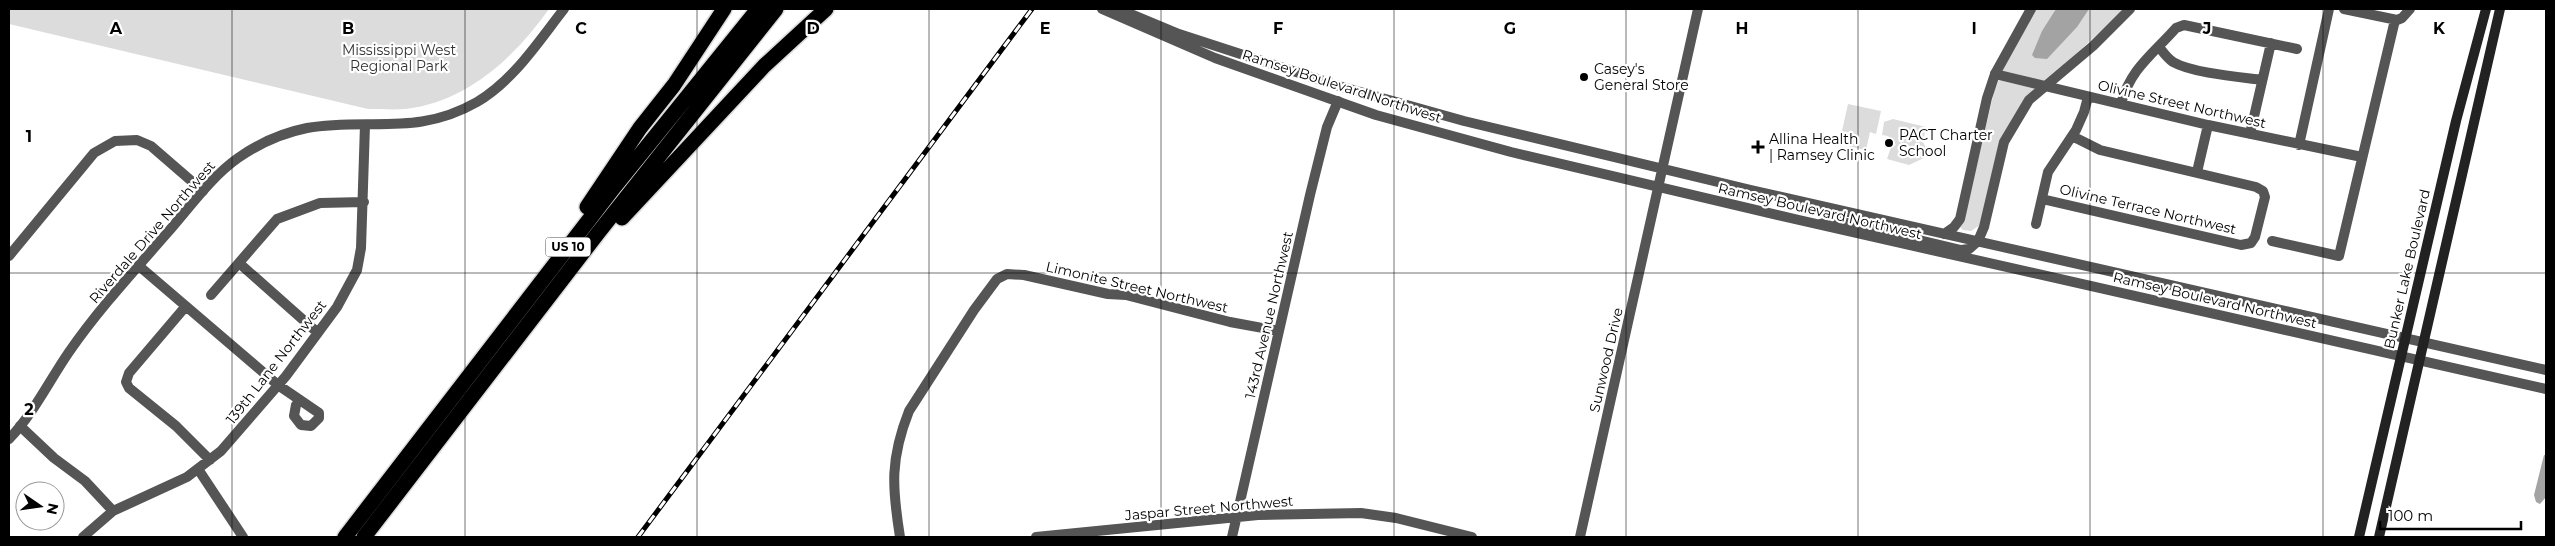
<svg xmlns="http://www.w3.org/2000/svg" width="2555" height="546" viewBox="0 0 2555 546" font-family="Montserrat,sans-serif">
  <rect width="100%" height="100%" fill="#fff"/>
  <path fill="#dcdcdc" d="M9,9H549C515,57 467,102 406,109C394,110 380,109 368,109L9,24Z
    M2036,9H2124L2022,105L2013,117L2006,131L1980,225L1971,231L1963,230L1960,227L1964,220L1994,92L2008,57Z
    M1848,104L1881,111L1876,134L1870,132L1866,150L1839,144Z
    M1893,119L1926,127L1923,142L1926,148L1924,158L1909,165L1887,159L1891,147L1896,145L1888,136L1882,135L1884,122Z"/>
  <path fill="#a3a3a3" d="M2056,9H2089L2077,27L2047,59L2035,58L2032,55L2042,31Z
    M2544,455H2546V497L2540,504L2536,502L2534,495Z"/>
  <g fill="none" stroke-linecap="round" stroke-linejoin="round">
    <g stroke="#dbdbdb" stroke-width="18">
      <path id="motorway" d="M587,207L640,128L674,85L724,9
        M622,218L764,66L826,9
        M345,537L615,186L758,9
        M364,537L598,233L776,9"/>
    </g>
    <path stroke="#555" stroke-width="10" d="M2344,9L2397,20L2402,18L2410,9
      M2159,47C2163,52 2167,58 2173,62C2192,73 2239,77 2262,80
      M1995,74L2208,125L2362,157
      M2121,104C2130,69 2153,54 2176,28L2184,25L2297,49
      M2250,134L2271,43
      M2299,145L2329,9
      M2197,172L2208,125
      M2042,199L2241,245L2251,243L2255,237L2265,197L2263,191L2256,187L2100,150L2072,136
      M2036,224L2048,172L2076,130L2084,112L2088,97
      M2272,241L2339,256L2395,20
      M9,256L94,153L115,141L137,140L151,146L203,191
      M239,263L318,333
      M139,266L278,385L319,413V418L311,426L301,425L294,416L296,405L300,400
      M211,295L277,219L320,203L364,202
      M186,306L129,373L126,382L129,388L176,426L210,460
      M20,426L54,458L85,481L113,511
      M198,469L243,537
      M83,537L113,511L187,477L221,451L286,376L337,307L357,270L361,248L365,125
      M900,537C892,487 890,459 909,411L974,310L997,279L1007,274L1024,275L1108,294L1126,295L1230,322L1279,331
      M1036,537L1258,515L1361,513L1396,518L1472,537
      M1232,537L1310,195L1327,127L1338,101"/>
    <path stroke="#555" stroke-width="10" d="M1102,9L1215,58L1376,115L1511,152L1799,220L2546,389
      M1119,9L1179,34L1339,86L1464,121L1751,190L2546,370
      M1820,224L1835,220L1961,250L1969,249L1978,241L1984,227L2004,142L2029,100L2093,46L2130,9
      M1944,234L1954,227L1960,219L1987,98L1995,74L2031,9
      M9,439C34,413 49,381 69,352C98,310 134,271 168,232C190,207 211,177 238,158C258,144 282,133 307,128C369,117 416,137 477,102C514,80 538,42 564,9
      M1580,537L1698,9"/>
    <path stroke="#222" stroke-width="10" d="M2359,537L2456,121L2486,9
      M2379,537L2500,9"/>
    <use href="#motorway" stroke="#000" stroke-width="15"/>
    <g stroke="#000" stroke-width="5">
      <path id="rail" d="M638,537L1032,9"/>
    </g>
    <use href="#rail" stroke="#fff" stroke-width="3" stroke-dasharray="9" stroke-linecap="butt"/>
  </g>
  <path fill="none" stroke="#000" stroke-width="1" stroke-opacity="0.55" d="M232,9V537M465,9V537M697,9V537M929,9V537M1161,9V537M1394,9V537M1626,9V537M1858,9V537M2090,9V537M2323,9V537M9,273H2546"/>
  <g fill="#000" stroke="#fff" stroke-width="2">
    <circle cx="1584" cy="77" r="5"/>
    <circle cx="1889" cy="143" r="5"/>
    <path d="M1755.5 139.5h5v5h5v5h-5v5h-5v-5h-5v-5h5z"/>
  </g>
  <g text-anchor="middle" stroke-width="4.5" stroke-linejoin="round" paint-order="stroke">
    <rect fill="#fff" stroke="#4c4c4c" stroke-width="1" x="545.5" y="237.5" width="45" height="19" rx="4"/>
    <g font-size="12" font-weight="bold" fill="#000">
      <text x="568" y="251">US 10</text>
    </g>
    <g font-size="14" fill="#333" stroke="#fff">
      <text x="399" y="55">Mississippi West<tspan x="399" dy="16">Regional Park</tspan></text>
    </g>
    <g font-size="14" fill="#000" stroke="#fff" text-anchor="start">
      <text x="1594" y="74">Casey's<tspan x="1594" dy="16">General Store</tspan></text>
      <text x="1899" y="140">PACT Charter<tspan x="1899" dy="16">School</tspan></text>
      <text x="1769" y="144">Allina Health<tspan x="1769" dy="16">| Ramsey Clinic</tspan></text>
    </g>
    <g font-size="14" fill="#000" stroke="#fff">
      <text transform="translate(1342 86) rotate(18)" y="5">Ramsey Boulevard Northwest</text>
      <text transform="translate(2182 104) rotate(13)" y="5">Olivine Street Northwest</text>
      <text transform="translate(2148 209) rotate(13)" y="5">Olivine Terrace Northwest</text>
      <text transform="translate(1820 211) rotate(13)" y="5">Ramsey Boulevard Northwest</text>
      <text transform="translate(152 232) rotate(-49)" y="5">Riverdale Drive Northwest</text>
      <text transform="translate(2407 269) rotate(-77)" y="5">Bunker Lake Boulevard</text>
      <text transform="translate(1137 287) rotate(13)" y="5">Limonite Street Northwest</text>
      <text transform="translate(2215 300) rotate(13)" y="5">Ramsey Boulevard Northwest</text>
      <text transform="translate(1269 315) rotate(-77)" y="5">143rd Avenue Northwest</text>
      <text transform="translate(1606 360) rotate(-77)" y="5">Sunwood Drive</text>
      <text transform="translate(276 362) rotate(-52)" y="5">139th Lane Northwest</text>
      <text transform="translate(1209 508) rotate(-5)" y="5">Jaspar Street Northwest</text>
    </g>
  </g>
  <g font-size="16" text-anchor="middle" font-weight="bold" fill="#000" stroke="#fff" stroke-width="4.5" stroke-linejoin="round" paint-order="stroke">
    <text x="116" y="34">A</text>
    <text x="348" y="34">B</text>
    <text x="581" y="34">C</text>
    <text x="813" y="34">D</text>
    <text x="1045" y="34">E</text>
    <text x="1278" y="34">F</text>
    <text x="1510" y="34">G</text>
    <text x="1742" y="34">H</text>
    <text x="1974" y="34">I</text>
    <text x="2207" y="34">J</text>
    <text x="2439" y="34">K</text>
    <text x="29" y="142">1</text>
    <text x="29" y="415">2</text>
  </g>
  <rect width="2555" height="546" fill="none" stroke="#000000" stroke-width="20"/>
  <g transform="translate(40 506) rotate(103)"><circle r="24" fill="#ffffff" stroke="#999999"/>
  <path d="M0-4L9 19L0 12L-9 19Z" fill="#000000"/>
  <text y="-8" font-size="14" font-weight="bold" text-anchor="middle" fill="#000000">N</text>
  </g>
  <path d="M2380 521v8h141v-8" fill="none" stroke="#000000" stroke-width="2.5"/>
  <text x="2388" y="521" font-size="15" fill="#000000" stroke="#ffffff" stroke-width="4" paint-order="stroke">100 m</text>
</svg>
